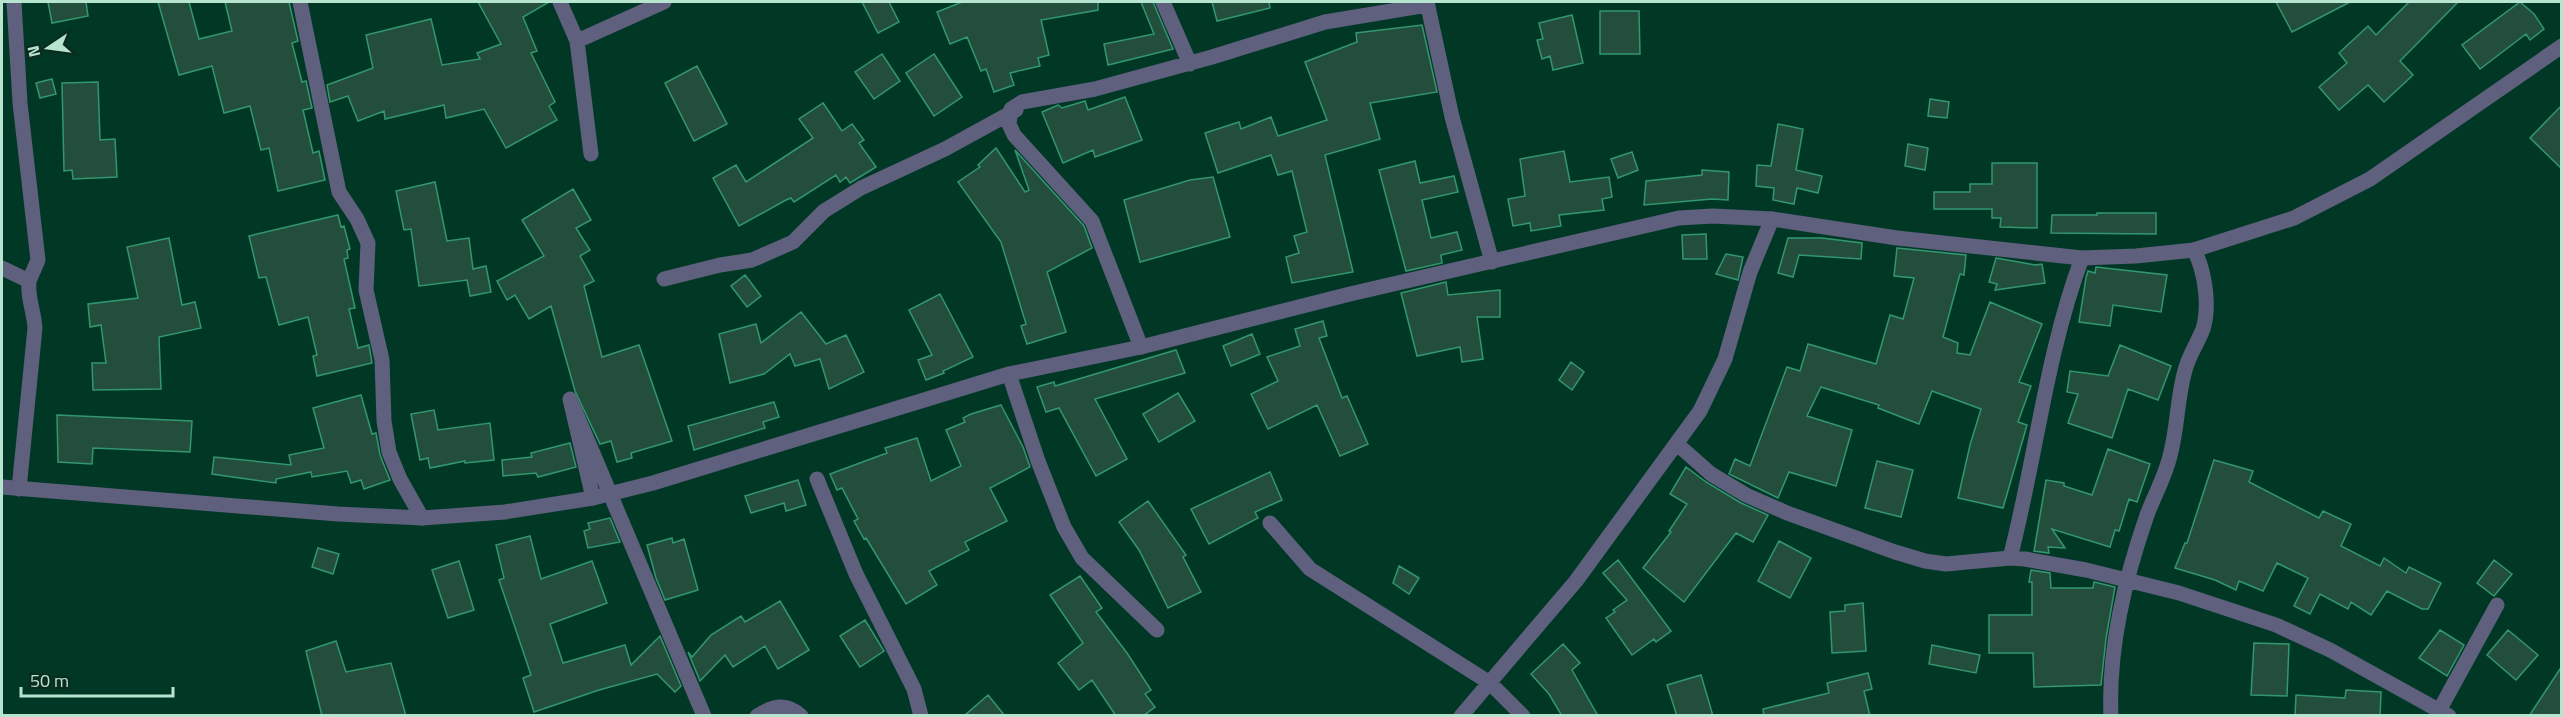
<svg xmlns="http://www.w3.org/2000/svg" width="2563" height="717" viewBox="0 0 2563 717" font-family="'Titillium Web',sans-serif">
  <rect width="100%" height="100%" fill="#003825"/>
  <path fill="#234e3c" stroke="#329771" stroke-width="1.5" d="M48,2H86L88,16L52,23Z
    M158,2H189L199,39L232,31L225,2H289L298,41L292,43L302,82L306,81L312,108L303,110L313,153L319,151L325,180L278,191L269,148L261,150L250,106L224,113L212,66L179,75Z
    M478,2H549L523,17L537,51L531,53L555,102L549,106L557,120L506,148L484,109L446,118L444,105L385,119L384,111L358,121L348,96L330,102L327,85L373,68L366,35L431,19L442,65L480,59L477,53L501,44Z
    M862,2H889L899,22L878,33Z
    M962,2H1098V10L1041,20L1049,55L1038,58L1040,66L1010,73L1014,85L994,92L986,69L981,71L967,37L950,44L937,12Z
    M1141,2H1153L1173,49L1108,65L1104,44L1154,34Z
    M1212,2H1269L1270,8L1217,21Z
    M2276,2H2350L2292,32Z
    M2409,2H2458L2400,61L2413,75L2384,102L2368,85L2339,110L2319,87L2347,63L2339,53L2368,26L2376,35Z
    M2520,2L2534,14L2544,29L2530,40L2526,34L2480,69L2462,45Z
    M1600,11H1639L1640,54H1600Z
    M1572,15L1583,63L1553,70L1550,56L1542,59L1537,40L1543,39L1539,23Z
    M1422,25L1437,92L1370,103L1380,139L1325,155L1353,272L1292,283L1286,257L1299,253L1294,236L1307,232L1292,171L1278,175L1271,155L1218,173L1205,133L1239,122L1241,129L1271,117L1278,136L1327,120L1305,62L1357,42L1356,33Z
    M882,54L900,81L874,99L855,72Z
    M934,54L962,97L934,116L906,73Z
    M697,66L727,124L694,141L665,83Z
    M52,79L56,94L40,98L36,83Z
    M98,82L100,140L115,139L117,177L73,179L72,170L64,171L62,83Z
    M1125,97L1142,140L1095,157L1093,150L1063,163L1042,112L1058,105L1062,108L1085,101L1088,110Z
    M1930,99L1949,102L1947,118L1928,116Z
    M823,103L842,131L852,124L864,140L859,143L876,167L850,183L846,177L840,182L836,175L794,202L791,198L786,200L739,226L713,178L736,165L746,182L813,138L799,119Z
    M2562,105V169L2530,138Z
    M1778,124L1803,129L1796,170L1822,176L1818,193L1797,188L1794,204L1773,200L1774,188L1756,186L1757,165L1771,166Z
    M1908,144L1928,148L1925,170L1905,166Z
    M996,148L1025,192L1029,190L1015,150L1084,226L1092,248L1047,272L1066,332L1027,344L1021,326L1026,324L1001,242L958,182L980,167L978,165Z
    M1564,151L1570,182L1609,177L1612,197L1602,199L1604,210L1559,215L1561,226L1531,231L1530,223L1513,226L1508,199L1525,196L1520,159Z
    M1632,152L1638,170L1618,178L1611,159Z
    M1415,161L1420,183L1454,176L1458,192L1422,200L1431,238L1457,232L1462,250L1441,255L1442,263L1406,271L1379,170Z
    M1992,163H2037V228L2000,227L2001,218H1992V209H1934V192H1970V184H1992Z
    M1702,170L1729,172L1728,200L1712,199L1644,205L1646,181L1702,175Z
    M1213,177L1230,237L1140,262L1124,200L1190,180Z
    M435,182L447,241L469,238L473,269L486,266L491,292L470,296L467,280L419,286L411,229L404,230L396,191Z
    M573,189L591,220L576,228L590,250L580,256L594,281L584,286L602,357L639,345L672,441L631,453L632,458L617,462L611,441L600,444L575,391L551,306L529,319L515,295L507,300L497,281L544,256L522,220Z
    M2097,213H2156V234L2051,233L2052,215H2097Z
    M338,215L341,227L344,226L350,249L347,250L348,258L344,259L355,308L349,309L358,348L369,345L372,363L317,376L313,356L317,355L308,317L279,325L266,277L259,278L249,236Z
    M1706,234L1707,259H1683L1682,235Z
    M169,238L182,305L195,302L201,328L159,337L161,389L93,390L92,363H106L101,325L90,327L88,304L138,298L127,247Z
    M1788,238H1822L1862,243L1861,259L1799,255L1793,277L1778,273Z
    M1897,248L1966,255L1964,275L1960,274L1943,337L1958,343L1957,353L1970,355L1990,302L2042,324L2019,382L2031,386L2018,422L2027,425L2003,508L1958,498L1970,445L1981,409L1932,391L1919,424L1878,408L1879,405L1821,387L1807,416L1852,430L1836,486L1789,472L1778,498L1729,474L1735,459L1750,466L1787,367L1800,371L1808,344L1876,364L1890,315L1903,319L1914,278L1894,276Z
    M1726,254L1743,257L1738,280L1716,274Z
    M1996,258L2035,265L2042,264L2045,283L1995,290L1997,284L1989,282Z
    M2096,267L2167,275L2161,312L2113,305L2110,326L2079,322L2086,278L2088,271L2095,273Z
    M745,275L761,296L747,307L731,286Z
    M1446,282L1448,295L1500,290V317H1477L1483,359L1462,362L1460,347L1417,356L1401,293Z
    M940,294L973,357L943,371L944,373L926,380L918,360L932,355L909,310Z
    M801,312L826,344L846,335L864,372L829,389L820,359L795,366L790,354L764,374L730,383L719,334L756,324L761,343Z
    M1323,321L1327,336L1319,338L1342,398L1347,396L1368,444L1340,456L1317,405L1268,429L1251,394L1278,381L1267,357L1300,346L1295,329Z
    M1252,334L1260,354L1231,366L1223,346Z
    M2120,345L2171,366L2158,400L2128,389L2112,438L2068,423L2078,394L2067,392L2070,371L2108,376Z
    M1176,350L1185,373L1095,399L1127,459L1096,476L1059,408L1046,412L1037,387L1054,382L1055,386Z
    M1571,362L1584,372L1572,390L1559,380Z
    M1178,393L1195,421L1159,442L1143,414Z
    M361,395L372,434L376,433L380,455L390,480L364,489L361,480L351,483L347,471L312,477L311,472L276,479V483L212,474L214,457L291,465L289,455L324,448L313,408Z
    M774,402L779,417L763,422L765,428L694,450L688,426Z
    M1001,405L1023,447L1030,467L990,488L1007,521L965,542L969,550L929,571L937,585L906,604L866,538L864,539L854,521L858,519L842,488L837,490L830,474L887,453L885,448L917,438L931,481L961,466L946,430L965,422L963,418L971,414Z
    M434,410L438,430L490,423L494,460L465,463V461L430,468L428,458L420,460L411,414Z
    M57,415L192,421L190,452L93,448L92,464L58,462Z
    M570,443L576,467L538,477L536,473L503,476L502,460L532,457L531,453Z
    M2108,449L2150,464L2137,502L2129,499L2119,531L2115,530L2110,547L2052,529L2065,548L2048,547L2049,553L2034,551L2046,480L2064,483V486L2092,495Z
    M2214,460L2253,471L2249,482L2319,518L2323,511L2351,524L2341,546L2380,566L2384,558L2406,573L2409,567L2441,583L2428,609H2422L2387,591L2371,615L2351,602L2348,609L2320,594L2310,614L2294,606L2308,578L2277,563L2263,591L2239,581L2236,590L2215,580L2175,568L2185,543H2187Z
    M1877,461L1913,470L1901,517L1865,508Z
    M1686,467L1706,482L1741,503L1768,515L1753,542L1736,533L1684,602L1643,568L1671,532L1669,531L1687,504L1670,494Z
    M1270,472L1282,500L1255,512L1258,518L1209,544L1191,509Z
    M798,480L806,505L786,511L784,503L751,513L745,496Z
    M1148,501L1186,555L1183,557L1201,592L1168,608L1139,550L1119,522Z
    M610,518L620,542L588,548L584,531L590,529L588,523Z
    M530,536L541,579L592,561L607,603L550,624L563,663L625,645L631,665L660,636L681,686L675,692L657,674L599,690L534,712L523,678L531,675L499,580L504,578L496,545Z
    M672,538L673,543L684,539L698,590L665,600L656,578L647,545Z
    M1779,541L1811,558L1790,598L1758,581Z
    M318,548L339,554L333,574L312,567Z
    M1618,560L1671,631L1656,642L1654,639L1632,655L1606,618L1615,612L1613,610L1627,600L1603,573Z
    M2494,560L2512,574L2494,596L2477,583Z
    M459,561L474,610L448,618L432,570Z
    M1399,566L1419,578L1409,594L1393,583Z
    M2031,570L2050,573L2051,588H2093L2094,582L2115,587L2106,638L2101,685L2034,687L2033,653H1989V615H2032V582H2029Z
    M1080,576L1102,608L1096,612L1127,653L1151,690L1145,694L1155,707L1143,716H1116L1092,680L1079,690L1058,663L1083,643L1050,595Z
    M780,601L809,650L778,669L765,646L733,667L725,655L700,681L688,652L692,657L711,635L741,616L745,622Z
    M1863,603L1866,651L1832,653L1830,612L1845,611V605Z
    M865,620L884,651L860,667L840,636Z
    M2440,630L2464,645L2447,676L2419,658Z
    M2508,630L2538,655L2516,680L2487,655Z
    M336,641L346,672L391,663L406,716H322L306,651Z
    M2254,643L2289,644L2287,696L2251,695Z
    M1563,644L1580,663L1572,670L1598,716H1562L1549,694L1531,674Z
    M1932,645L1980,655L1976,673L1929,664Z
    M2562,666V716H2529Z
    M1868,673L1872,689L1864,691L1870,716H1764L1763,709L1829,693L1827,683Z
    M1701,675L1713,716H1677L1667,685Z
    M2346,690L2381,692L2380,716H2295L2296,695L2345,698Z
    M988,695L1005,716H964Z"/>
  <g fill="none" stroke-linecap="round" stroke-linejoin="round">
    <path stroke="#5f5f7e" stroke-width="15" d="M14,2L20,103L38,260L29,281
      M300,2L339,192L357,219L368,243L366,290L382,360L384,421L389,452L400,479L422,518
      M560,2L577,41L591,154
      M1163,2L1190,64
      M1427,2L1452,117L1492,262
      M577,41L664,2
      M2,268L29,281C27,297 34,311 35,328L19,489
      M664,279L720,265L752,260L793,242L824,211L861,188L945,149L1016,110
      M1141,347L1092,221L1014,135L1009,124L1011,109L1022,102L1095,89L1212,57L1325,22L1427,5
      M1009,374L1038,461L1064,527L1082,558L1157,630
      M1677,444L1711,474L1746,495L1787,513L1895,552L1925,561L1946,564L2010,558L2025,559L2086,570L2179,593L2276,625L2330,650L2449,716
      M817,479L856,574L914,689L921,716
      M593,498L570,399L704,716
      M1270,523L1310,569L1490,683L1523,716
      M2010,558C2036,458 2046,354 2082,258
      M2440,709L2497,605
      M757,716C773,706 786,702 801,716
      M1461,716L1576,581L1700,411L1725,359L1750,272L1772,219
      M2111,716C2108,649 2125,578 2147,515C2154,496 2165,477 2170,456C2178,427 2177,395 2186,367C2190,354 2198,342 2203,329C2210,306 2205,271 2194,250"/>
    <path stroke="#5f5f7e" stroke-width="15" d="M2,487L338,514L422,518L505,512L593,498L653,483L1009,374L1141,347L1350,294L1679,218L1713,216L1772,219L1897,238L2082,258L2136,256L2194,250L2294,218L2370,179L2562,46"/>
  </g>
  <rect width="2563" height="717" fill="none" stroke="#b7e4ce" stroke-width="6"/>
  <g transform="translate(48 48) rotate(257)" stroke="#0c2b1f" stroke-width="4.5" paint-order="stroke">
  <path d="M0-4.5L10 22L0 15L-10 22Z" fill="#b7e4ce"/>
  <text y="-9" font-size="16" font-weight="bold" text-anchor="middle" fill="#b7e4ce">N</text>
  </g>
  <path d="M21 687v9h152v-9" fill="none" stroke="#b7e4ce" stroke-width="3"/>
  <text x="30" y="687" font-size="18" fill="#b7e4ce" stroke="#0c2b1f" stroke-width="4.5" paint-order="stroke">50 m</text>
</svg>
